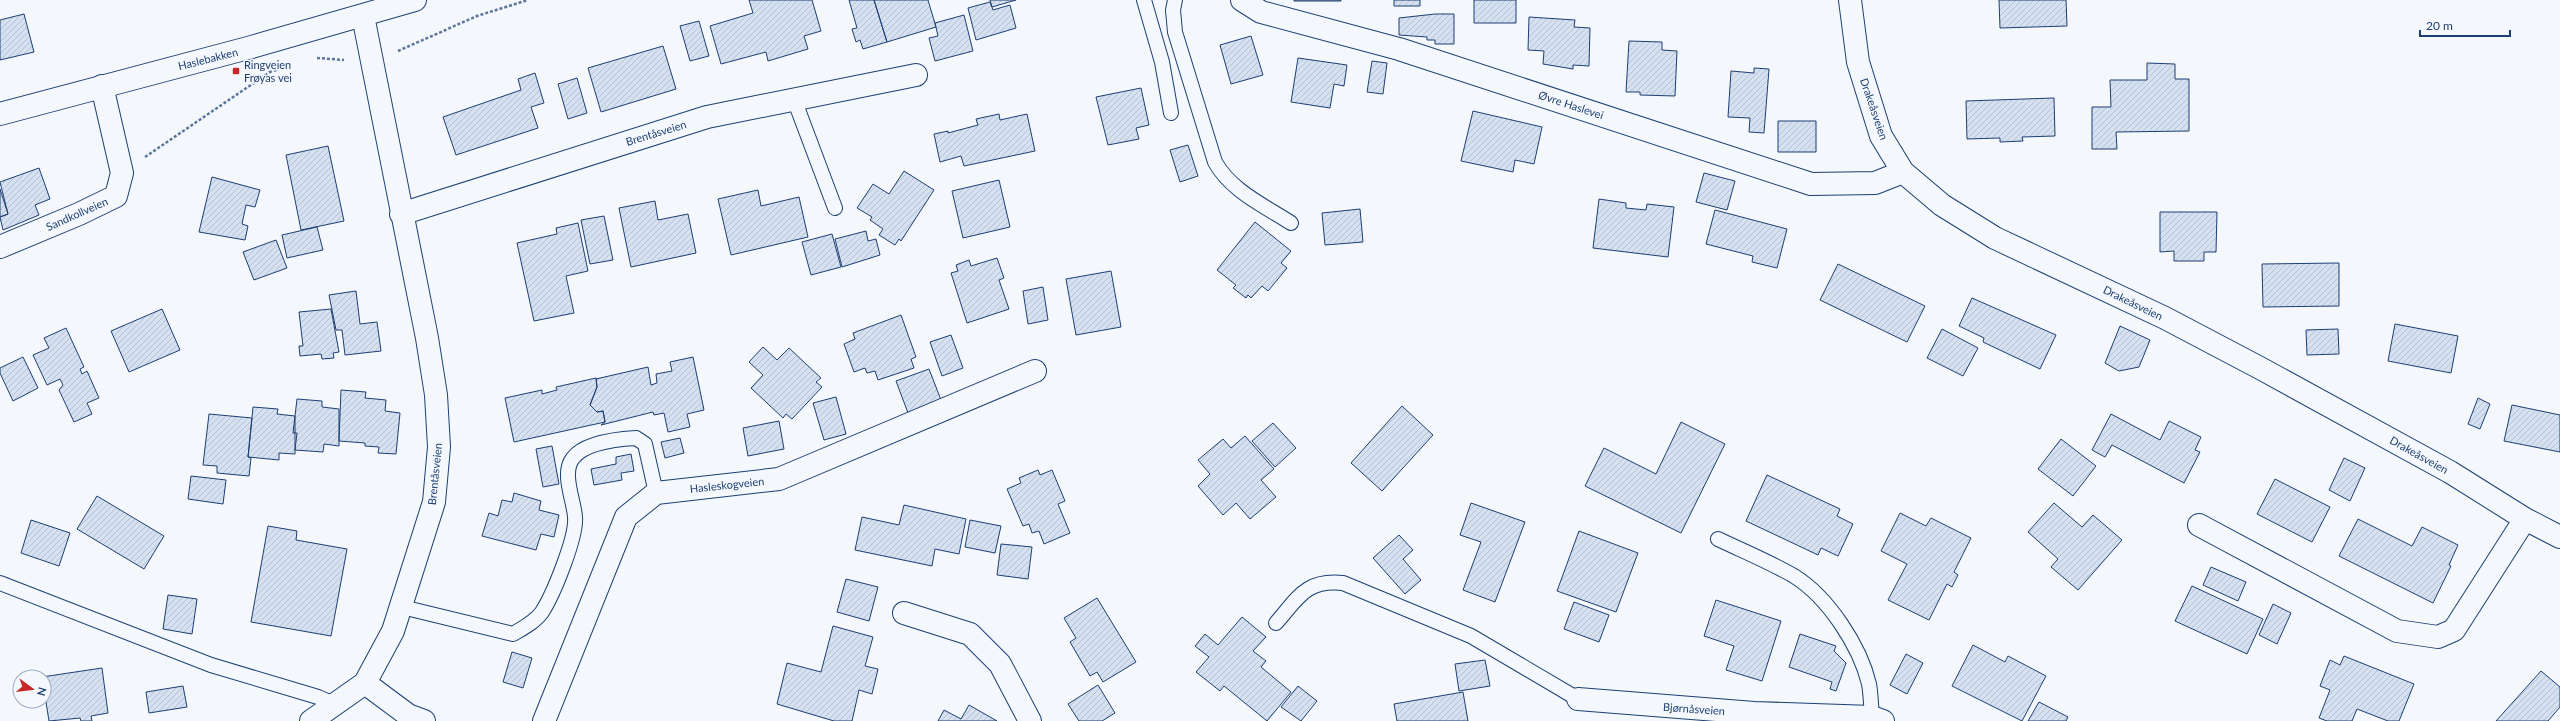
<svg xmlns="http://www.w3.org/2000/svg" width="2560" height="721" viewBox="0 0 2560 721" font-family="Lato,sans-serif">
  <defs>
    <pattern id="building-hatch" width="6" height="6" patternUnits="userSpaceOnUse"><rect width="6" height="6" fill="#d5e0f0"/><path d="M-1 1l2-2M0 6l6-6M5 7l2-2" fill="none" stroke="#b6c1d1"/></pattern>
  </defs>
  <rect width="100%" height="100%" fill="#f4f7fb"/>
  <path fill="url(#building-hatch)" stroke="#1d3f73" d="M749,0H812L821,31L804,36L808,49L768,61L766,52L721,64L710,26L753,13Z
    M849,0H874L887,42L863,49L860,40L856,42L852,29L857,28Z
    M874,0H928L936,27L887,42Z
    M990,0H1016L992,7Z
    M1294,0H1341V1H1294Z
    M1394,0H1420V6H1394Z
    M1474,0H1516V23H1474Z
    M1999,0H2066L2067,26L2000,28Z
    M990,2L993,10L1010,5L1016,28L976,40L968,8Z
    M24,14L34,52L0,60V20Z
    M1435,14H1454V44H1435V40H1427V37L1399,35V18Z
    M964,15L973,51L935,61L929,38L938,36L935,23Z
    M1529,17L1575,20L1574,27L1590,28L1589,66L1573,65V69L1543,64L1544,51L1528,50Z
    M699,21L709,56L690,61L680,26Z
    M1251,36L1263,75L1231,84L1220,45Z
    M1629,41L1662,42V50L1677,51L1675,96L1640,95V92H1626Z
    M663,46L676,89L601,112L588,68Z
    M1298,58L1347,65L1344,86L1334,84L1330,108L1291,102Z
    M1372,61L1387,63L1383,94L1367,92Z
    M2147,63L2175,64V79H2189V131L2116,132L2117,149H2092V107H2111L2110,80H2147Z
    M1754,68L1769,69L1764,133L1749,132L1750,118L1728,117L1731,71L1754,73Z
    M535,73L544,103L531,107L538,128L456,155L443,117L521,90L518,79Z
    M577,78L587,113L568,119L558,84Z
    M1141,88L1149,125L1136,128L1139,139L1108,145L1096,97Z
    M2054,98L2055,136L2022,137L2023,141L2000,142V138L1967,139L1966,101Z
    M1473,111L1542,127L1534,164L1515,160L1513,172L1461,161Z
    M999,114L1000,120L1027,114L1035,151L964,166L961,156L940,162L934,134L948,131V133L978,125L976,119Z
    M1778,121H1816V152H1778Z
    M1188,145L1198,176L1180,182L1170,150Z
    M328,146L344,221L301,230L286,155Z
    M39,168L50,199L35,205L39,215L3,230L0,217L8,214L0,182Z
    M904,171L934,190L901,241L899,239L895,245L879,235L883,229L870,220L872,217L857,208L873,184L889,194Z
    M1704,173L1735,181L1727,210L1696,202Z
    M212,177L260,190L255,207L246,205L242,224L248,226L245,240L199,232Z
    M999,180L1010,227L963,238L952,191Z
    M0,189L8,214L0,217Z
    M758,190L761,206L799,197L808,237L731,255L718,199Z
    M1599,199L1626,203V208L1646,210L1647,204L1674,207L1668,257L1593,248Z
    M655,201L658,220L688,214L696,253L631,267L619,208Z
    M1360,209L1363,242L1325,245L1322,213Z
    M1715,210L1787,229L1777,268L1752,262L1753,256L1706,244Z
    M2160,212H2217L2216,252H2204V261H2174V251L2160,252Z
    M604,216L613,260L590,264L581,220Z
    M1255,222L1291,251L1281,263L1287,268L1268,291L1262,286L1251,298L1248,295L1246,298L1233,288L1236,285L1217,270Z
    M578,223L588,271L566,276L574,313L534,321L517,243L557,234L556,228Z
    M317,227L323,250L287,258L282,235Z
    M866,231L868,241L876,239L880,255L842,267L835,239Z
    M832,234L841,267L811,275L802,242Z
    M276,240L287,268L254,280L243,252Z
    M997,258L1004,278L999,280L1009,309L967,323L951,273L958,271L956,265L969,260L971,266Z
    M2339,263V306L2263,307L2262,264Z
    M1838,264L1925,306L1907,342L1820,300Z
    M1111,271L1121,327L1076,335L1066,279Z
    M1043,287L1048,320L1028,324L1023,291Z
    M356,291L360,324L377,322L381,351L345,355L342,330H336L329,295Z
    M1972,298L2056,335L2040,369L1983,342L1984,338L1959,326Z
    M162,309L180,350L129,372L111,331Z
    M331,309L339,352L333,353L334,358L322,359L321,354L300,356L299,346H303L299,312Z
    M901,315L916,357L911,359L914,368L878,380L875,371L867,373L865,368L854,372L844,344L855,339L853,333Z
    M2395,324L2458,336L2451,373L2388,361Z
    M2120,326L2150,340L2139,367L2119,371L2105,363Z
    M66,328L84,367L80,369L82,374L87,371L99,398L87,403L92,414L74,422L59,390L63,385L60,379L47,385L33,355L49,348L44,338Z
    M1942,329L1978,348L1963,376L1927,358Z
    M2338,329L2339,354L2307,355L2306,330Z
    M951,335L963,368L942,376L930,342Z
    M763,347L777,360L789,348L821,378L816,382L822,387L792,419L786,414L783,418L751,388L763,375L749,362Z
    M23,357L38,388L13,401L0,373V368Z
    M693,357L704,410L687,414L690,427L668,432L664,413L654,415L653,412L601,425L605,422L603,411L597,412L590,405L597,387L596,379L648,367L651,385L657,383L656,374L672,371L670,362Z
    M929,369L941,400L908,413L896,381Z
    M596,378L597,387L590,405L597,412L603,411L605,422L514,442L505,398L542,390V394L557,390L556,387Z
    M341,390L366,392L365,398L386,400L385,411L400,413L396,454L378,453L379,447L365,446V443L339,441Z
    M836,397L846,434L824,440L813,403Z
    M2478,398L2490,404L2480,429L2468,424Z
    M297,399L322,401V407L339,409V446L324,444L323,452L295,450L297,433H293Z
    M2512,405L2560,415V452L2504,441Z
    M1402,406L1433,435L1382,491L1351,463Z
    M253,407L278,409L277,414L295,416V454L279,453V460L248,457Z
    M209,414L252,418L248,457L251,458L249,476L217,473V466L203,465Z
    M2111,414L2160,440L2169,421L2201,437L2195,450L2200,452L2184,483L2112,445L2105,457L2092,450Z
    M779,421L784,449L748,456L743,428Z
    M1681,422L1725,444L1681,533L1585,486L1604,448L1656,474Z
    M1273,423L1296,448L1275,467L1252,441Z
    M1245,436L1274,469L1261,480L1276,497L1250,519L1236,503L1223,515L1198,486L1210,474L1198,460L1223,439L1231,448Z
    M680,438L684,453L665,458L661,442Z
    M2061,439L2096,466L2073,496L2038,469Z
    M552,446L559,484L543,487L536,449Z
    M631,454L634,471L621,473L622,480L594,485L591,469L616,464V457Z
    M2344,458L2365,468L2350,501L2329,490Z
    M1038,470L1040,475L1052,470L1065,501L1058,504L1070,533L1044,544L1039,531L1032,533L1029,524L1023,526L1007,489L1021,483L1019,478Z
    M1767,475L1840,509L1837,516L1853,524L1838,556L1821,548L1818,555L1746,521Z
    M191,476L226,480L223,504L188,499Z
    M2275,479L2330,507L2312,542L2257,514Z
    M514,493L541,501L539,510L559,515L554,537L541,534L536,550L482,536L489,513L498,516L502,500L512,502Z
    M97,496L164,536L144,569L77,529Z
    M1471,503L1525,522L1495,602L1463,590L1481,542L1460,535Z
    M2054,503L2082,527L2093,515L2122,540L2078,590L2051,567L2058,559L2028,532Z
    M904,505L966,519L959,554L935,549L932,566L855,550L862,517L899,525Z
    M1900,513L1926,526L1931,518L1971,538L1954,572L1958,575L1952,587L1947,584L1929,620L1888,600L1907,564L1881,551Z
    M2358,519L2412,546L2422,527L2458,545L2449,565L2451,566L2433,603L2339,556Z
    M31,520L70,533L59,566L21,553Z
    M970,520L1001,526L995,553L965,547Z
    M268,526L297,531L296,540L347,549L331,636L251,622Z
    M1579,531L1638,553L1616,612L1557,591Z
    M1399,535L1413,550L1403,559L1421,580L1405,594L1373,558Z
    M1001,544L1032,547L1028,579L997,575Z
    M2211,567L2246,582L2238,601L2203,585Z
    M846,579L878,587L869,621L837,612Z
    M2192,586L2263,619L2247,654L2175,621Z
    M168,595L197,599L192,634L163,629Z
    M1097,598L1136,662L1103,682L1097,672L1090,676L1070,642L1076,638L1064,618Z
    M1716,600L1781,621L1762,681L1726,670L1734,646L1704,636Z
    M1574,602L1609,615L1599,642L1564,629Z
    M2273,604L2291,613L2277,644L2259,635Z
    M1242,617L1266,637L1253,651L1266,661L1261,667L1291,692L1267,721L1224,686L1220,691L1196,672L1209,657L1195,646L1205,634L1218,645Z
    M833,626L873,637L865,666L878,669L872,694L859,690L852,721H834L777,704L787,663L821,672Z
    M1800,634L1836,646L1834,651L1846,663L1836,691L1830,689L1832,682L1789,667Z
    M1973,645L2005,662L2008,656L2046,676L2022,721L1952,686Z
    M512,652L532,658L523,688L503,682Z
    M1906,654L1923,663L1907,694L1890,685Z
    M2344,656L2414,684L2399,721H2388L2357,709L2352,721H2327L2319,718L2330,690L2320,686L2330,660L2340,665Z
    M1485,660L1490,686L1459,691L1455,664Z
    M102,668L108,713L91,716L92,721H81L80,718L49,721L42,677Z
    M2541,671L2560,687V707L2548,721H2496Z
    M1098,685L1115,713L1102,721H1079L1068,704Z
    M183,686L187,707L149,713L146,692Z
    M1298,686L1317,701L1301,721L1281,707Z
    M1463,692L1468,721H1397L1394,704Z
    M2039,702L2068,717L2066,721H2028Z
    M969,705L997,721H938L944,710L961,719Z"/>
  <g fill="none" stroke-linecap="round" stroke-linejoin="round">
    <g stroke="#1d3f73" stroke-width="16">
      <path id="lane" d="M1144,0L1162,62L1171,113
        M1175,0L1173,10L1175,32L1215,162C1231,191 1265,206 1291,223
        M794,99L835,208
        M1718,539C1743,551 1770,562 1794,576C1828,597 1860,646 1869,684C1871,695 1871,707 1872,717
        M0,583L211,665L318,697L334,704
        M402,607L513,634C523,628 535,622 542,612C553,595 577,537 575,517C574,500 561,473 573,458C585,442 619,439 636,438L645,444L656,493
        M1276,623C1298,598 1306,579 1343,583L1471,636L1578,699"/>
    </g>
    <g stroke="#1d3f73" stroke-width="24">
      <path id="street" d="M1242,0L1261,12L1399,49L1811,184L1875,183L1903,172
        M1850,0L1858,62L1881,136L1903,172L1942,205L1995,238L2165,318L2260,368L2450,472L2525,519L2560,537
        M401,214L707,117L916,75
        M0,247L79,214L116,196L122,173L102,86
        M2199,525L2397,631L2438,637L2454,630L2525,519
        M904,613L970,634L1000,664L1030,721
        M365,683L408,715L424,721
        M1578,699L1754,713L1872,717L1883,721
        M311,721L365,683L393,631L434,502L439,447L436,395L427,338L363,16
        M544,721L626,517L656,493L779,479L1035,371"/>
    </g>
    <g stroke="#1d3f73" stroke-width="24">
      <path id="secondary" d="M0,114L248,48L415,0"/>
    </g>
    <path stroke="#5e769c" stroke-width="2.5" stroke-dasharray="3 2" stroke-linecap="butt" d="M398,51L477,16L528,0
      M317,58L344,60
      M145,157L270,72L279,69"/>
    <use href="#lane" stroke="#f4f7fb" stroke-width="14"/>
    <use href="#street" stroke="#f4f7fb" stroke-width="22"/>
    <use href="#secondary" stroke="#f4f7fb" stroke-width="22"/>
  </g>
  <rect fill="#c62828" stroke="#f4f7fb" stroke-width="1.5" x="232" y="67" width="8" height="8" rx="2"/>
  <g text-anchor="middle" stroke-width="3" stroke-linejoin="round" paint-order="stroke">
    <g font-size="11" fill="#1d3f73" stroke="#f4f7fb">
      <text transform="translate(208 59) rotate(-14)" y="4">Haslebakken</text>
      <text transform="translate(1571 105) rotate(18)" y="4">Øvre Haslevei</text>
      <text transform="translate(1874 109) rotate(71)" y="4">Drakeåsveien</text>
      <text transform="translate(656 133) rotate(-17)" y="4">Brentåsveien</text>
      <text transform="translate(77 214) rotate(-24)" y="4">Sandkollveien</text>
      <text transform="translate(2133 303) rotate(26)" y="4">Drakeåsveien</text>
      <text transform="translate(2419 455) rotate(29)" y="4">Drakeåsveien</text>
      <text transform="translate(435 474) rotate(-84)" y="4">Brentåsveien</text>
      <text transform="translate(727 485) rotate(-6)" y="4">Hasleskogveien</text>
      <text transform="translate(1694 709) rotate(4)" y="4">Bjørnåsveien</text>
    </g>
    <g font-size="11" fill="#1d3f73" stroke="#f4f7fb" text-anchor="start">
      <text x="244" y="69">Ringveien<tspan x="244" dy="13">Frøyas vei</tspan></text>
    </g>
  </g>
  <g transform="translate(32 689) rotate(105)"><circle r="19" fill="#f4f7fb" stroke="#9eadc5"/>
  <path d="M0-3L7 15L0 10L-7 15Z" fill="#c62828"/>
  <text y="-6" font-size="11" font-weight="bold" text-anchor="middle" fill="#1d3f73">N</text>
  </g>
  <path d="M2420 30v6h90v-6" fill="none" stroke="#1d3f73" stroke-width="2"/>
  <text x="2426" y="30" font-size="12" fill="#1d3f73" stroke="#f4f7fb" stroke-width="3" paint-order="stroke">20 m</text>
</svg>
